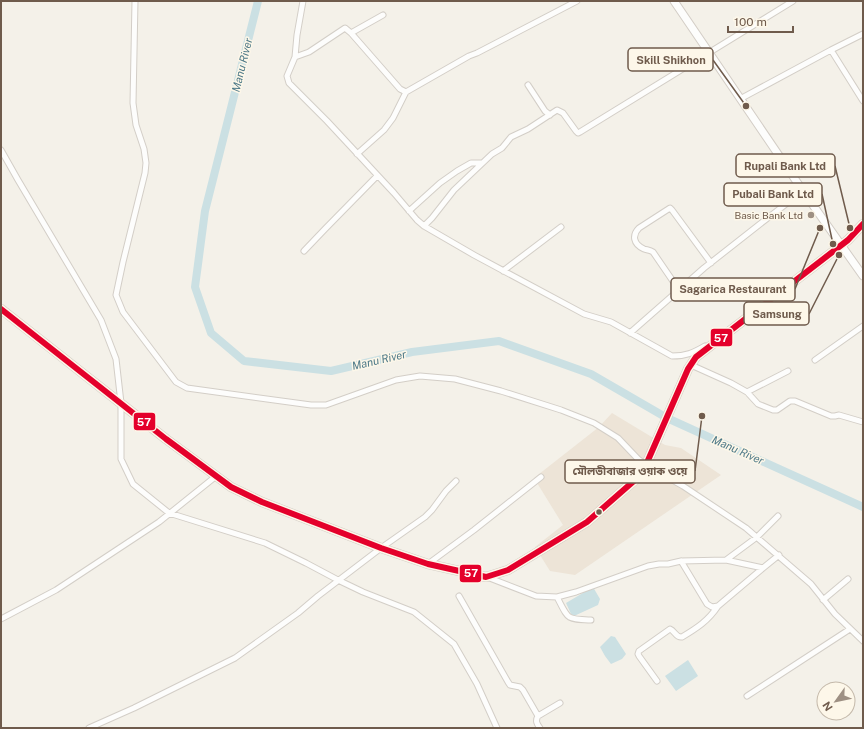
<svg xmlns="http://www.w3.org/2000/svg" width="864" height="729" viewBox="0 0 864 729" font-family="'Public Sans','Noto Sans Bengali',sans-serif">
  <rect width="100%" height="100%" fill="#f4f1e9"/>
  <path fill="#ede4d7" d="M612,413L665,445L681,448L721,475L575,575L550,571L535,547L563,525L534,478L599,427Z"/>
  <path fill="#cbe0e3" d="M593,587L600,599L598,605L574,616L571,614L566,603Z
    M611,636L615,637L626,654L622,659L611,664L605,656L600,647Z
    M688,660L698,676L676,691L665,676Z"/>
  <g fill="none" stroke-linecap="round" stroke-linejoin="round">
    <path stroke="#cbe0e3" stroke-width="8" d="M258,1L205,211L195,287L211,333L244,361L331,371L412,352L499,341L591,374L667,418L863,507"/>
    <g stroke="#d3cec7" stroke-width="7">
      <path id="minor" d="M135,1L133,103L136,125L144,149L146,163L145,173L123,262L116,295L123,312L176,382L187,388L311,405H326L396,380L420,376L455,379L501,391L561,410L594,423L618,438L638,459L646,465L683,486L746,528L811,584L835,614L863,641
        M303,1L297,35L295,57L287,76L289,83L327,121L394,193L417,220L424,226L474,255L584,314L611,322L672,356C686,356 693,353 705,346
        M351,33L383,15
        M831,50L863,101
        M295,57L309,52L345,28L351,33L400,89L406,92L469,56L477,53L577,1
        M528,85L545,111L550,115
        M740,99L831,50L863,34
        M1,150L18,180L101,320L116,359L121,403V459L133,484L169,513L265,543L306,563L338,580L363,592L414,612L454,644L477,684L497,728
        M357,154L384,130L393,118L406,92
        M409,211L440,183L457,171L471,163H482
        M424,226L432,218L454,190L492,154L502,148L511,137L528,129L557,110L563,113L576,131L578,133L580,132L793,1
        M304,251L325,229L377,176
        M503,271L561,227
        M679,290L653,252C650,250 647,250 644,249C633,244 632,235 639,228L670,208L672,210L711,263
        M630,333L704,268L760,224L803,191
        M815,360L863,326
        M691,365L731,383L747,392L758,404L773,410H777L790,401H795L831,416H835L839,415L863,422
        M747,392L788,371
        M726,560L757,537L778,516
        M681,561L707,604L712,607L718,606L763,568
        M428,564L474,530L541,477
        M487,577L536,596L557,597L576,592L648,566L659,564H668L681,561L726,560L763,568L779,555
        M459,596L508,682L510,685L520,687L523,690L538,716
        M557,597C569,620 566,619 591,620
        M823,600L848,579
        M1,619L56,590L159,522L215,477
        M657,681L639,656L638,654L639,651L670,629C675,631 676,638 682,637C697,628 708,621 718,606
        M747,696L850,629
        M89,728L134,708L235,658L298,613L318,596L381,548L425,517L432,510L446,491L456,481
        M540,728C537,724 535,721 538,716L560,703"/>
    </g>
    <g stroke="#d3cdc6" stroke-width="9">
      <path id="secondary" d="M674,1L803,191L863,276"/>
    </g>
    <g stroke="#d3cdc6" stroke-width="10">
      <path id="trunk" d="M1,309L166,439L231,487L262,502L381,548L428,564L486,577L508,570L587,522L635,480L646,465L649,458L688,369L696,357L848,240L863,224"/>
    </g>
    <use href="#minor" stroke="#fdfdfc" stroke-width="5"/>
    <use href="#secondary" stroke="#fdfdfc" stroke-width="7"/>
    <use href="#trunk" stroke="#f0eae4" stroke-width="8"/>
    <g stroke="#fdf7e9" stroke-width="9">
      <path id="bus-1" d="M1,309L166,439L231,487L262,502L381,548L428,564L486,577L508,570L587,522L635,480L646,465L649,458L688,369L696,357L848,240L863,224"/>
    </g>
    <use href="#bus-1" stroke="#e4002b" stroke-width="6"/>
  </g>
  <circle fill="#9e9083" stroke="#fdf7e9" stroke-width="1.5" cx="811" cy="215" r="4"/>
  <circle fill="#6f5b4c" stroke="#fdf7e9" stroke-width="1.5" cx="599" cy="512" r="3.5"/>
  <g text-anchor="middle" stroke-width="3" stroke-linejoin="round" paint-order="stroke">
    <g font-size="10" fill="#6f5b4c" stroke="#fdf7e9" text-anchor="end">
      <text x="803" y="219">Basic Bank Ltd</text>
    </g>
    <g font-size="11" font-style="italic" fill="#4c7887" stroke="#fdf7e9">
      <text transform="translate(242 65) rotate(-76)" y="4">Manu River</text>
      <text transform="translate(379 360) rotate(-13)" y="4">Manu River</text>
      <text transform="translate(738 450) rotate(24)" y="4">Manu River</text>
    </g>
  </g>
  <path fill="none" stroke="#6f5b4c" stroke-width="1.5" d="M746 106L713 60M850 228L835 166M833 244L822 194M820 228L795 289M839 255L809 314M702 416L695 471"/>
  <g fill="#6f5b4c" stroke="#fdf7e9" stroke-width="1.5">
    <circle cx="746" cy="106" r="4"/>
    <circle cx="850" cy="228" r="4"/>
    <circle cx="833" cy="244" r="4"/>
    <circle cx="820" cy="228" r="4"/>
    <circle cx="839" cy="255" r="4"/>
    <circle cx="702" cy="416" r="4"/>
  </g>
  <g fill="#fdf7e9" stroke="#6f5b4c" stroke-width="1.5">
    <rect x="628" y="48" width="85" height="23" rx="4"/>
    <rect x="736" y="154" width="99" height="23" rx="4"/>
    <rect x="724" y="183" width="98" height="23" rx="4"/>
    <rect x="671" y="278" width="124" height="23" rx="4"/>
    <rect x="744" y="302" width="65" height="23" rx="4"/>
    <rect x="565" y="460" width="130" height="23" rx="4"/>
  </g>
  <g font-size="11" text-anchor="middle" font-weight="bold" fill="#6f5b4c">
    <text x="671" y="64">Skill Shikhon</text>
    <text x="785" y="170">Rupali Bank Ltd</text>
    <text x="773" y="198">Pubali Bank Ltd</text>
    <text x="733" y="293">Sagarica Restaurant</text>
    <text x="777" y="318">Samsung</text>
    <text x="630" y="475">মৌলভীবাজার ওয়াক ওয়ে</text>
  </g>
  <g stroke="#fdf7e9" stroke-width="1.5">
    <rect x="710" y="328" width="23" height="19" rx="4" fill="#e4002b"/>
    <rect x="133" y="412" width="23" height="19" rx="4" fill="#e4002b"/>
    <rect x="459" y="564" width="23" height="19" rx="4" fill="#e4002b"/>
  </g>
  <g font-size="11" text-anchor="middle" font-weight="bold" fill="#fff">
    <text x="721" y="342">57</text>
    <text x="144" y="426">57</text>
    <text x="471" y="577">57</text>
  </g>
  <rect width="864" height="729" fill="none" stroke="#6f5b4c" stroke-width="4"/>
  <g transform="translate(836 701) rotate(237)"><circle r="19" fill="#fdf7e9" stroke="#c4b9aa"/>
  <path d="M0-3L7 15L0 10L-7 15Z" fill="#9e9083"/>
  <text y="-6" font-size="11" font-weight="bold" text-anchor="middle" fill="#6f5b4c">N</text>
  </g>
  <path d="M728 26v6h65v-6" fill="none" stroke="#6f5b4c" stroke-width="2"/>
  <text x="734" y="26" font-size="12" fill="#6f5b4c" stroke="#fdf7e9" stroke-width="3" paint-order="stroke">100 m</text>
</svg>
